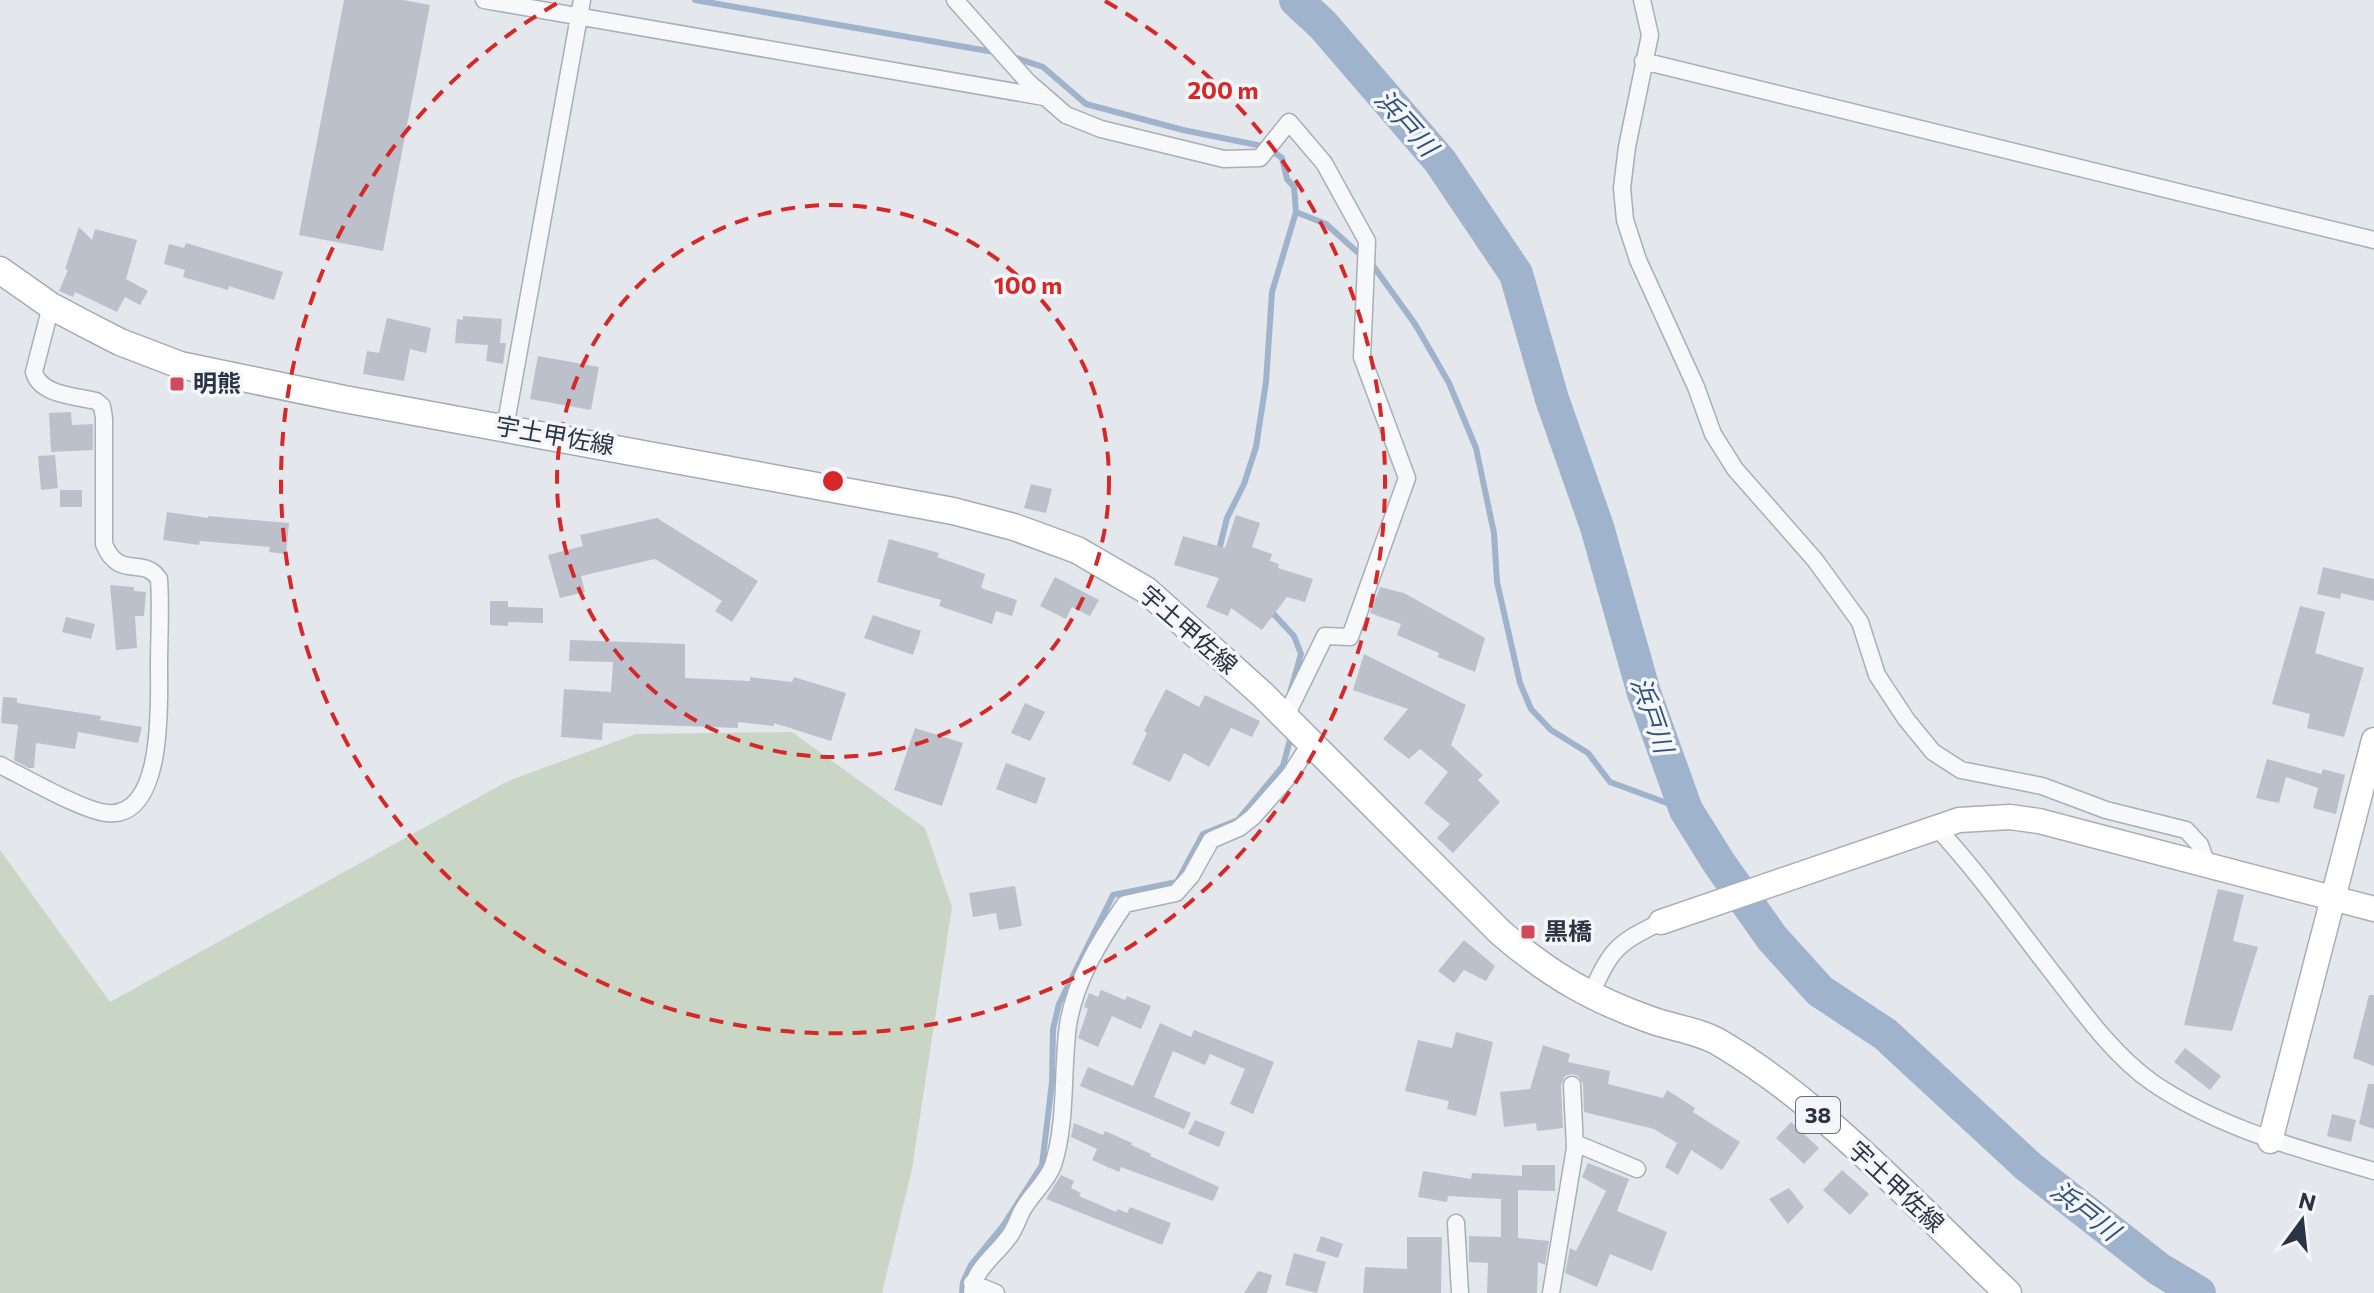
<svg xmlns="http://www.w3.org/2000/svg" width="2374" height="1293" viewBox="0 0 2374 1293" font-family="Commissioner,'Noto Sans JP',sans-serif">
  <rect width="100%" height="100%" fill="#e4e7ec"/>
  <path fill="#c9d6c5" d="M792,732L925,828L952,907L912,1169L882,1293H0V850L110,1002L508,781L636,734Z"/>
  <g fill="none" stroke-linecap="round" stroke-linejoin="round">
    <path stroke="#9fb4cc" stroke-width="6" d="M695,0L994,52
      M1013,57L1043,67L1086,104L1183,130L1267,147L1282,158L1287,179L1294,187L1296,212L1272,292L1266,382L1256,447L1244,484L1227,518L1218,554
      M1296,212L1326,224L1374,267L1415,324L1449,383L1476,448L1494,533L1497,582L1520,683L1531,709L1551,730L1588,753L1610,782L1686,810
      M1269,609L1294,636L1301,654L1290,693
      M962,1293L963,1282L971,1265L1003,1226L1042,1165L1052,1082L1053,1029L1059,1004L1113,895L1177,882L1203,834L1238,820L1283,766L1291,736"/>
    <path stroke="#9fb4cc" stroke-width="34" d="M1296,0L1323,25L1440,161L1516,274L1552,399L1597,527L1644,693L1686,810L1719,863L1772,938L1820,991L1885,1034L2029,1167L2159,1269L2199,1293"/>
  </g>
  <path fill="#bbc0ca" d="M344,0H403L430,5L383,251L299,235Z
    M79,227L92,240L95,229L137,240L126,279L148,291L140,305L125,297L117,312L75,292L73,297L59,291L68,270L65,269Z
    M186,243L283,272L274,300L229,286L228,290L183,277L185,270L164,264L169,244L184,248Z
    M463,316L502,319L500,343H506L503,364L486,361L488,345L455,343L457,319L463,320Z
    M387,318L431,328L426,353L410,349L404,381L363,374L367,351L379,353Z
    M538,356L599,367L591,410L530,399Z
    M71,412L72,425L93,424V450L51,452L49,413Z
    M55,455L58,488L41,490L38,456Z
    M1031,484L1052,489L1046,513L1024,508Z
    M60,490H82V507H60Z
    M167,512L208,518V516L289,523L286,554L269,552L270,547L200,541L199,545L163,540Z
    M1236,515L1260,523L1252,547L1272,554L1270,561L1279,564L1278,568L1313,579L1305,602L1287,597L1262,630L1231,608L1228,616L1206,607L1219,578L1174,565L1183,536L1225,548Z
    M657,518L758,581L732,622L715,611L722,601L655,559L581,576L585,592L560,598L548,555L583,546L580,535Z
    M889,539L939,553L937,557L985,574L981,588L1017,600L1012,616L996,611L992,624L939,606L941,600L877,582Z
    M2323,567L2374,579V601L2341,593L2340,599L2317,594Z
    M1055,577L1099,600L1090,616L1072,607L1066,619L1040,606Z
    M110,585L134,587V591L146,592L144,616H135L137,648L116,650Z
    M1380,587L1404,593L1485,638L1475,672L1438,657L1439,653L1397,635L1401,624L1370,613Z
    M490,601H508V607L543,608V623L508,622V626L490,625Z
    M2300,606L2325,612L2315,653L2364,668L2344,737L2307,728L2310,714L2272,704Z
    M873,615L921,631L913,655L864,638Z
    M66,617L95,624L91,639L62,632Z
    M570,640L685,644V678L750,681V677L792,682L794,677L846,693L831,741L774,723V726L738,722V728L603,723L602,740L561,737L564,689L611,692L613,662L569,661Z
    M1364,654L1466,705L1451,745L1483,775L1478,780L1500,802L1453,853L1437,838L1450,824L1424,803L1448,772L1420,749L1409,759L1383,739L1408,709L1353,690Z
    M1166,689L1199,707L1205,695L1260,721L1252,737L1231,728L1209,767L1184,753L1170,782L1132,764L1147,733L1144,731Z
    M3,697L17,698V703L101,716L100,720L142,727L138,743L78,732L75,749L36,743L34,768H29L14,760L18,725L1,723Z
    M1025,703L1045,712L1030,741L1011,733Z
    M915,728L963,743L942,806L894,790Z
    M2267,759L2321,774L2323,769L2345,775L2336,814L2313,808L2318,788L2286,777L2279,803L2256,798Z
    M1006,763L1046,778L1036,804L996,789Z
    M1015,886L1022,926L999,930L996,913L973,917L969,893Z
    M2218,889L2244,895L2233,941L2258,947L2232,1031L2184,1025Z
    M1464,940L1495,966L1486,981L1464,970L1454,983L1438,971Z
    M1101,990L1125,1000L1127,996L1151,1006L1141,1029L1112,1016L1098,1047L1078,1038L1088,1009L1084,1007L1089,993L1098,997Z
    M2369,995H2374V1066L2353,1058Z
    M1160,1023L1191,1037L1194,1030L1274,1062L1253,1114L1230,1104L1245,1069L1210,1054L1205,1065L1173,1051L1154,1097L1191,1113L1184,1129L1080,1086L1088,1067L1133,1086Z
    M1456,1032L1493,1042L1476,1116L1447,1109L1449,1101L1405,1091L1418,1040L1452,1048Z
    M1543,1045L1570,1054L1568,1062L1610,1071L1608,1084L1663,1098L1667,1090L1695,1108L1693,1112L1740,1142L1722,1170L1691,1150L1678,1175L1665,1167L1677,1143L1654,1129L1584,1112L1583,1084L1578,1076L1572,1074L1565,1076L1561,1085L1563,1128L1537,1131L1536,1123L1504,1127L1500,1092L1530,1089Z
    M2185,1048L2221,1076L2210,1090L2174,1062Z
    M2368,1084H2374V1129L2359,1124Z
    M2332,1114L2356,1120L2351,1142L2327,1136Z
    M1195,1120L1225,1132L1219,1147L1188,1134Z
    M1791,1122L1819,1148L1804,1164L1776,1138Z
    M1074,1123L1103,1135L1105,1131L1132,1143L1131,1145L1151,1154L1150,1156L1219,1187L1213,1201L1121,1167L1119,1172L1092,1160L1097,1149L1071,1137Z
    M1588,1163L1629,1179L1617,1211L1667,1232L1652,1271L1610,1254L1597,1287L1565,1273L1570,1248L1576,1251L1606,1191L1582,1177Z
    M1522,1165H1555V1191L1518,1190V1238L1549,1241L1545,1265L1538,1262L1537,1293H1487L1488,1263L1469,1262V1236L1501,1237V1199L1448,1196L1447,1202L1418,1197L1423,1171L1471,1179L1472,1173L1522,1176Z
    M1842,1170L1869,1194L1850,1215L1823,1190Z
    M1061,1175L1074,1181L1071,1188L1081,1193L1079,1196L1116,1212L1118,1209L1127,1213L1130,1207L1171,1223L1162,1245L1046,1199Z
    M1789,1188L1804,1207L1788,1224L1769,1199Z
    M1321,1236L1343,1244L1338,1258L1316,1251Z
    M1407,1237H1442L1441,1293H1363L1365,1267L1407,1269Z
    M1294,1253L1326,1262L1317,1293L1285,1285Z
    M1258,1271L1272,1275L1267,1293H1244Z"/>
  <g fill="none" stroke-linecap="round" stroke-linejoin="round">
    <g stroke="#a9aeb7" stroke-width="19">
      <path id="street" d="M484,0L1044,97
        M955,0L1028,82L1066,115L1101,129L1224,159L1260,158L1289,122L1324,163L1367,241L1362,357L1407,478L1350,637L1325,636L1285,718
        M1642,0L1650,35L1627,147L1622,188L1625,220L1638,260L1696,387L1713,434L1735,469L1815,560L1860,622L1877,675L1906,719L1933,752L1961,770L2042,786L2106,810L2186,830L2200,845L2207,864
        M1643,61L2374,240
        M505,428L582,0
        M0,765C24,777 83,811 107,813C165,819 159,701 159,666C159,637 161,608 159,579C143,555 119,581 104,544V418L102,406L96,401C75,396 40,395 34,372L51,306
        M1936,827C1982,876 2020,932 2062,985C2088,1019 2117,1058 2153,1083C2221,1129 2297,1148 2374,1171
        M1590,996C1611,950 1615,944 1661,922
        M1575,1143L1637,1169
        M1456,1223L1460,1293
        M972,1283L996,1293
        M972,1293C973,1270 995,1256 1008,1238C1016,1229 1018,1216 1025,1206C1033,1193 1048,1180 1053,1165C1067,1123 1062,1069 1068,1025C1075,981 1100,940 1125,904L1176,893L1191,876L1211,840L1239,828L1253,817L1290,775L1310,744
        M1551,1293L1575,1148L1572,1085"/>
    </g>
    <g stroke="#a9aeb7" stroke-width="27">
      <path id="secondary" d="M1661,922L1959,820L2010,817L2039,821L2374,909
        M2270,1141L2374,740"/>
    </g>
    <g stroke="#a3abb8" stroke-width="29">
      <path id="primary" d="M0,270L51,306L85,324L120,342L180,365L344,399L953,511L1014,527L1077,550L1146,590L1263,695L1501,933C1549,974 1591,999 1651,1020C1673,1028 1700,1031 1720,1043C1825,1105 1919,1209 2008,1293"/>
    </g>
    <use href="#street" stroke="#f7f8fa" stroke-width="16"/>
    <use href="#secondary" stroke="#fff" stroke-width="24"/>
    <use href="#primary" stroke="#fff" stroke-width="26"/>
  </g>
  <g fill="none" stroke="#d62828" stroke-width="4" stroke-dasharray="14 10">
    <circle cx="833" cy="481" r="276"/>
    <path d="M1105 1A552 552 0 1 1 561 1"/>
  </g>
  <g fill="#d1495b" stroke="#f4f6f9" stroke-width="3">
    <rect x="169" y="376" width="16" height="16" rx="4"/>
    <rect x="1520" y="924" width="16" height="16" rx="4"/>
  </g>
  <g text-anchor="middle" stroke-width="7" stroke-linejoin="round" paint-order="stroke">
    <rect fill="#f4f6f9" stroke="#676e7b" stroke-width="2" x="1796" y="1097" width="44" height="36" rx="6"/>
    <g font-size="22" font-weight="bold" fill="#2b3445">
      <text x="1818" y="1123">38</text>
    </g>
    <g font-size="24" font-weight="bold" fill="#2b3445" stroke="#f4f6f9" text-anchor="start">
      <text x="193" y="392">明熊</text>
      <text x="1544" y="940">黒橋</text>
    </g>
    <g font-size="24" fill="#2b3445" stroke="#f4f6f9">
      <text transform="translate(555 436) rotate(10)" y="8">宇土甲佐線</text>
      <text transform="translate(1188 630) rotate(41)" y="8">宇土甲佐線</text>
      <text transform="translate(1896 1187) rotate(43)" y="8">宇土甲佐線</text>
    </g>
    <g font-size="26" font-style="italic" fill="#34527a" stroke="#f4f6f9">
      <text transform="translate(1406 123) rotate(48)" y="9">浜戸川</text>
      <text transform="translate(1652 715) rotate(71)" y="9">浜戸川</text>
      <text transform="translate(2085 1211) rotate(38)" y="9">浜戸川</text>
    </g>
  </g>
  <circle cx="833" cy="481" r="12" fill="#d62828" stroke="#f4f6f9" stroke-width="4"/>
  <g font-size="24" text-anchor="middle" font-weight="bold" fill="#d62828" stroke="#f4f6f9" stroke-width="7" stroke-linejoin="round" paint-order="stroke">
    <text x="1223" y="99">200 m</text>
    <text x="1028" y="294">100 m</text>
  </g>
  <g transform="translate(2302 1221) rotate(15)" stroke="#f4f6f9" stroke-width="6" paint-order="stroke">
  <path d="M0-6L14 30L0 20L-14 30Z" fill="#2b3445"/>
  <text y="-12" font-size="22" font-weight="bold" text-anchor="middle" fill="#2b3445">N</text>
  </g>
</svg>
